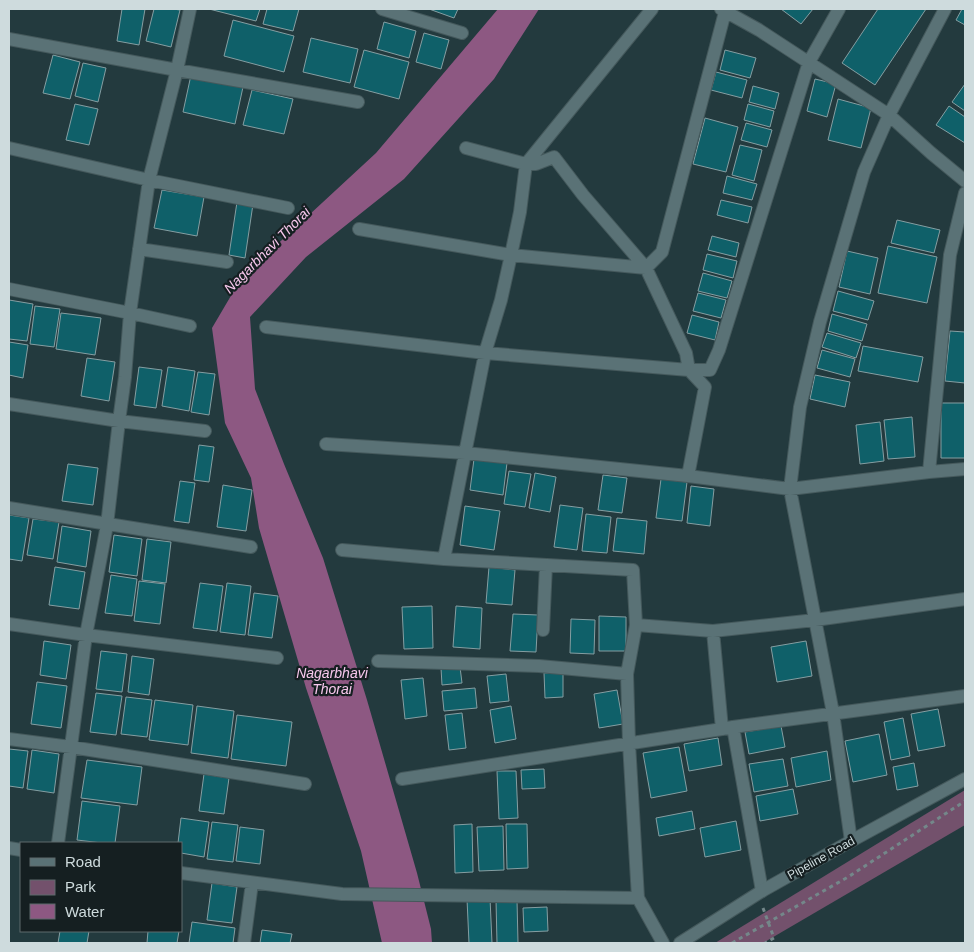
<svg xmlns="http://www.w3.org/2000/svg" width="974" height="952" viewBox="0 0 974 952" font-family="Arial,sans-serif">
  <rect width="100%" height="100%" fill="#233a3e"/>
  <path fill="#73516c" d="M965,790V825L763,943H715Z"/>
  <path fill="#8d5882" d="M498,9H539L494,79L404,179L306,257L250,317L255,389L284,464L323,558L367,700L417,873L431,929L432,943H382L361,851L306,688L259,528L251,478L225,423L212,328L242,277L376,153Z"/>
  <path fill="#0f6069" stroke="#859ea2" d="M122,9H145L139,45L117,41Z
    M154,9H173L180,10L171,47L146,41Z
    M209,9H260L256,21Z
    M267,9H299L293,31L263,24Z
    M429,9H458L454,18Z
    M781,9H813L801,24Z
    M878,9H926L875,85L842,63Z
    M962,9H965V25L956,20Z
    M233,20L294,36L284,72L224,56Z
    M384,22L416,31L409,58L377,49Z
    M424,33L449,40L441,69L416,62Z
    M311,38L358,49L350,83L303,72Z
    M364,50L409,62L399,99L354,87Z
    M725,50L756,58L750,78L720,70Z
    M53,55L80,62L70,99L43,93Z
    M83,63L106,68L98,102L75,96Z
    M716,72L747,80L742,98L711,90Z
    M191,75L243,87L235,124L183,112Z
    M815,79L836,84L827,117L807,111Z
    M965,84V111L952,102Z
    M753,86L779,93L775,109L749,102Z
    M252,90L293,99L284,134L243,125Z
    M838,99L871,108L861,148L828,140Z
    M75,104L98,109L89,145L66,140Z
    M748,104L774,111L770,127L744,120Z
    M949,106L965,117V143L936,125Z
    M705,118L738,127L726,172L693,164Z
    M746,123L772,130L767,147L741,140Z
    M740,145L762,150L754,181L732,175Z
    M727,176L757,184L752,200L723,193Z
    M162,190L204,197L197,236L154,228Z
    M721,200L752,207L748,223L717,215Z
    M237,202L253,204L245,258L229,255Z
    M897,220L940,230L934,253L891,243Z
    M712,236L739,243L736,257L708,250Z
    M888,246L937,257L927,303L878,293Z
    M847,251L878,258L870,294L839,287Z
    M707,254L737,261L733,278L703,270Z
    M703,273L732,281L727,298L698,291Z
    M838,291L874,301L868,320L833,311Z
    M698,293L726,300L721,318L693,311Z
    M9,300L33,304L27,341L9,339Z
    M35,306L60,309L54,347L30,344Z
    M61,313L101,318L95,355L56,349Z
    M832,314L867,324L862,341L828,331Z
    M692,315L719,322L715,340L687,333Z
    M950,331L965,332V383L945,381Z
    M827,333L861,343L856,358L822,347Z
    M9,342L28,345L23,378L9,375Z
    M863,346L923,357L918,382L858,371Z
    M822,350L855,359L850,377L817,368Z
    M87,358L115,362L109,401L81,396Z
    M139,367L162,370L156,408L134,405Z
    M168,367L195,371L189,411L162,406Z
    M198,372L215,374L209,415L191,412Z
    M815,375L850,382L845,407L810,399Z
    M941,403H965V458H941Z
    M912,417L915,457L888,459L884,420Z
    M880,422L884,461L860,464L856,425Z
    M199,445L214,447L209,482L194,480Z
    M474,459L507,463L503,495L470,490Z
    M68,464L98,468L93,505L62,501Z
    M509,471L531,474L525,507L504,504Z
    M535,473L556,477L550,512L529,508Z
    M603,475L627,478L622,513L598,510Z
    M661,479L687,482L682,521L656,518Z
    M180,481L195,483L189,523L174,521Z
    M223,485L252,490L246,531L217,527Z
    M691,486L714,489L710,526L687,523Z
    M560,505L583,508L577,550L554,547Z
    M465,506L500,511L494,550L460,545Z
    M586,514L611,517L607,553L582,551Z
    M9,515L29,518L22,561L9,559Z
    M617,518L647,521L644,554L613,551Z
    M33,519L59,522L53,559L27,555Z
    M62,526L91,531L86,567L57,562Z
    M114,535L142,539L137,576L109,572Z
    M147,539L171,542L166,583L142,580Z
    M55,567L85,572L79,609L49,605Z
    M489,567L515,570L512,605L486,603Z
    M111,575L137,579L132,616L105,613Z
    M139,581L165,584L160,624L134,621Z
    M200,583L223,586L217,631L193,628Z
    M227,583L251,586L245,635L220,632Z
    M254,593L278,596L272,638L248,635Z
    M432,606L433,648L404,649L402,607Z
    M456,606L482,608L480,649L453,647Z
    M513,614L538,615L536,652L510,651Z
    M599,616L626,617V651H599Z
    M571,619L595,620L594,654L570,653Z
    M44,641L71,645L66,679L40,675Z
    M806,641L812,676L777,682L771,647Z
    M101,651L127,654L122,692L96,689Z
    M132,656L154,659L149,695L128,692Z
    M460,667L462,683L442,685L441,668Z
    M544,673H563V697L545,698Z
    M506,674L509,701L490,703L487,676Z
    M423,678L427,716L405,719L401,680Z
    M37,682L67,686L61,728L31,724Z
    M475,688L477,708L444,711L442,691Z
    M617,690L623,724L599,728L594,694Z
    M96,693L122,696L116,735L90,732Z
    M126,697L152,700L147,737L121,734Z
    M155,700L193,705L188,745L149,740Z
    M197,706L234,711L228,758L191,753Z
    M511,706L516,739L495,743L490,710Z
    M938,709L945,746L918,751L911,714Z
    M462,713L466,748L449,750L445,715Z
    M237,715L292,722L286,766L231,759Z
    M903,718L910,756L891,760L884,722Z
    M781,726L785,747L749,754L745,732Z
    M879,734L887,775L853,782L845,741Z
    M718,738L722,765L689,771L684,744Z
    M679,747L687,791L651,798L643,753Z
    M9,749L28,751L23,788L9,786Z
    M32,750L59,754L54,793L27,789Z
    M827,751L831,780L796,787L791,758Z
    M783,759L788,786L754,792L749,764Z
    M87,760L142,767L137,805L81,798Z
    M914,763L918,786L897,790L893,767Z
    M544,769L545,788L522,789L521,770Z
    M497,771H516L518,818L499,819Z
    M204,774L229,778L224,814L199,811Z
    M793,789L798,814L760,821L756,796Z
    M82,801L120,806L115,843H102L77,840Z
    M692,811L695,829L659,836L656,818Z
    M181,818L209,822L204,857L181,853V843H178Z
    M736,821L741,850L705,857L700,828Z
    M212,822L238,825L233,862L207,859Z
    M472,824L473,872L455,873L454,825Z
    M506,824H527L528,868L507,869Z
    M503,826L504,870L479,871L477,827Z
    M240,827L264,830L260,864L236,861Z
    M212,883L237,887L232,923L207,920Z
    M490,898L492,943H469L467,899Z
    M496,900H517L518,943H497Z
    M547,907L548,931L524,932L523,908Z
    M192,922L235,928L233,943H189Z
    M262,930L292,934L290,943H260Z
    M60,931H89L87,943H58Z
    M148,931H179L177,943H147Z"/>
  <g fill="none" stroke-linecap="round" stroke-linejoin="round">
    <g stroke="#45595c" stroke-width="14">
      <path id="street" d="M190,9L177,70L358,102
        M382,9L462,33
        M652,9L526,164H536L554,157L583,195L646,268L686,353L689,370L705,387L688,476
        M721,9L759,30L889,115L931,153L965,181
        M9,39L177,70L149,180L130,313L125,377L119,421L107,525L86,635L58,843
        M9,148L149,180L288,208
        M359,229L511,255L646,268L662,252L725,12
        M139,249L227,262
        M9,289L130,313L190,326
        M266,327L485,353L689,370H710L719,350L809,62L839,9
        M9,404L119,421L205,431
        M326,444L465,453L688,476L790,489L929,472L965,469
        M929,472L950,255L965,193
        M9,508L251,547
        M342,550L444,559L633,570L636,625L627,674L629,743L638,898
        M444,559L485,353L501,300L511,255L520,212L526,164L466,148
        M9,624L86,635L277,658
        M636,625L713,631L815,620L965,599
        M543,630L546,565
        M713,631L722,729L733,727L762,891
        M378,661L539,666L627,674
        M733,727L965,696
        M9,739L71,747L305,784
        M402,779L722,729
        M851,841L833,713L790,489L800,407L820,322L864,172L889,115L945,9
        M9,848L21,850
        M181,873L342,894L638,898L663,943
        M244,943L252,883"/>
    </g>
    <g stroke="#45595c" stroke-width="14">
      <path id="secondary" d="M680,943L762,891L851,841L965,779"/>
    </g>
    <path stroke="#74878a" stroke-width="3" stroke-dasharray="4 4" stroke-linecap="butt" d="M763,908L774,938L765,943
      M732,943L848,877L965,801"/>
    <use href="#street" stroke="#5a7276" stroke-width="12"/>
    <use href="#secondary" stroke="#5a7276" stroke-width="12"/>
  </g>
  <g text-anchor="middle" stroke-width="4.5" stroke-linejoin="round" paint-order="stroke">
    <g font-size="12" fill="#cedbdd" stroke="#151f21">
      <text transform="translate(821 858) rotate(-29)" y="4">Pipeline Road</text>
    </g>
    <g font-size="14" font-style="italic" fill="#f8c8ed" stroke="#151f21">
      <text transform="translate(267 250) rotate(-45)" y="5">Nagarbhavi Thorai</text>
      <text x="332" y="678">Nagarbhavi<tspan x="332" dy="16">Thorai</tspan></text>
    </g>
  </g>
  <rect width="974" height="952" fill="none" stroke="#cedbdd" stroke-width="20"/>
  <rect x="20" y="842" width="162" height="90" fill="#151f21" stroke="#5f6a6c"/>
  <rect x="30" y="858" width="25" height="8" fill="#5a7276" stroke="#5f6a6c"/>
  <text x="65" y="867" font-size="15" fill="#cedbdd">Road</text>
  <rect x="30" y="880" width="25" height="15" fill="#73516c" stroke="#5f6a6c"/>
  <text x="65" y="892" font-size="15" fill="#cedbdd">Park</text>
  <rect x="30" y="904" width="25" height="15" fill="#8d5882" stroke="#5f6a6c"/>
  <text x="65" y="917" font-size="15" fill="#cedbdd">Water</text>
</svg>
